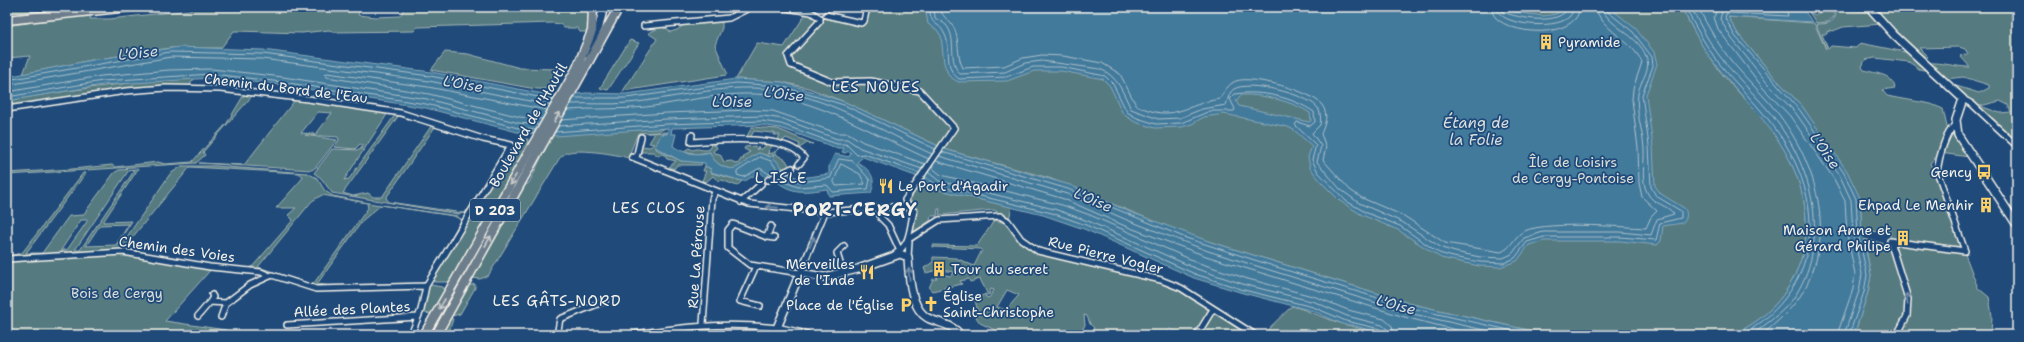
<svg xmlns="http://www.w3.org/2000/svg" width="2024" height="342" viewBox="0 0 2024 342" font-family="'Shantell Sans',sans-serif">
  <rect width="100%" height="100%" fill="#1f4a7a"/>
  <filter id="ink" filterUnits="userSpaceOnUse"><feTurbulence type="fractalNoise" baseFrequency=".025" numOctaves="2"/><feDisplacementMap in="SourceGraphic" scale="8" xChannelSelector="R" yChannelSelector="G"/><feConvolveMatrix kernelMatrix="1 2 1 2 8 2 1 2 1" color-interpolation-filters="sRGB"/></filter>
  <g filter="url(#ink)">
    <path fill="#557a80" stroke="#a4b6b4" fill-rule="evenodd" d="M7,7H64L7,14Z
      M195,7H361L358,15L376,17L400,16L405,7H590L591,15L588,32H580L577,28H564L560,24L553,23L418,27L414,31L334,32L329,30L302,33L237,31H234L221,48H170L92,60L23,74L30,56L7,58L8,49L11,44L7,43V26L28,23L29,21L91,15L90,19H110L190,10Z
      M869,7H1681C1691,26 1701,45 1713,62C1727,82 1747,100 1763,119C1797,160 1820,219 1797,270C1785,300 1761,322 1732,335H1550L1412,304L1188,235L1049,178L947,150L845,102L808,88L782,82L736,79L757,43L784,47L807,12L863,25L867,19Z
      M1874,7H2016L2017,143L1953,85L1979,93L1989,88V85L1963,77L1946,79L1927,63C1942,62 1955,67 1970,67L1960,56L1968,54L1965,49L1959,47L1919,48L1928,57L1924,60L1908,46ZM2000,101L2008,105L2011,112L2000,113L1980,106Z
      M1820,9L1834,10V17L1828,22L1816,23L1809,12L1815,15L1819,13Z
      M1834,9L1871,12L1882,24L1843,27L1833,31L1830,30V32L1827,31V34H1822L1828,49L1831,46L1856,48L1860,43L1910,53L1933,72L1919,69L1909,62L1875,58L1865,60L1862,67L1864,70C1876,74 1892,73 1895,88L1882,90L1887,96L1931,104L1943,109L1947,127L1969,157L1940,153L1930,163L1978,288L1989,297L1992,316L1991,335H1851L1855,332L1868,292L1871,275L1864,239L1890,245V231L1862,232L1860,198L1802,106L1775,78L1738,34L1728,17L1814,23L1826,49L1816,24C1825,24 1833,24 1836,15Z
      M722,20V28L715,45L727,73L726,75L623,91L657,39L648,33L657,29L656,27L661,26L663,28L668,29L670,32L677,30L685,24Z
      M630,40L639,43L608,90L600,88Z
      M445,52L468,54L520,68L556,69L551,79L552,84C547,91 538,89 530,88L431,70Z
      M170,79H194L188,87L152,88L7,108V101C61,91 115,84 170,79Z
      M176,88L252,93L401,114L436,122L505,145L507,148L471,208L466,213L458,214L332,193L321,178L314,173L332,149L360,150L363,145L360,144L355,149L334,147L339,140L338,137L305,135L337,140L316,167L312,170L199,163L244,165L295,100L253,95L203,152L205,155L196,163L7,175V173L72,169L112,165L115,167L158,162L165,164L192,162L227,123L245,93L204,90L173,91V89L98,96L32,107L7,113L9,110C63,100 120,89 176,88ZM318,112L332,113L316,134L301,133ZM388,113L395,115L349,179L344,180ZM399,115L432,125L382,197H373L368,193L353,196L343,193ZM437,124L506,148L469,209L463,213L389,202L386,198Z
      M752,127L778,129L813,144L807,143L798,149L800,144L786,138L781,143L777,141L780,135H774L775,133H772L754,131L750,138H746Z
      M666,128L657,132L638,133L628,158C617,154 577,148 566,153C564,154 561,157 559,159L488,276L480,279L472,278L521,187L529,183L552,135Z
      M668,132L667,134H661L656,149L681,161L699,162L702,163L701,165H677L674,169L669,167L676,161L667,159L666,156L662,154L658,156L653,152H639L641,146L650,147L654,144L649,143L655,133H647Z
      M528,139L526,150L452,278L448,282H434V278L511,149L521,140Z
      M711,143H716L713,145L716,146L717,148L713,151L714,153L720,154L724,162L731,161L738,164L741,159H744L743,156L750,152L744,149L745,147L755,146L757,150L758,146L759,149H762L768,143L773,145L768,151L769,152L767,154L773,153L780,148L776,152L777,155L786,160L790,167L785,170L772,157L759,153C745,158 739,175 722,166C716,163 712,158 710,152L697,154L684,151L689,148L693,150C699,147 702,152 710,149Z
      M182,166H214L307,173L317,178L325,191L333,196L374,204L457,216L462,220L425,285L321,287L255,270L253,267L249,269L214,266L165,321L226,330L224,335H7V256L22,253L83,173H86L26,253H42L69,216L83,215L114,173L119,170L138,169L103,222L132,221L117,244H122L170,174ZM190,167L298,173L303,176L301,180L276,208H296L288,215L293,220L253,266L248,268L215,265L122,250ZM129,170L134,171L80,250H75ZM322,195L367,203L368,208L314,283L311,284L258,267L312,201ZM381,205L454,216L461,220L427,281L420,284L332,286L317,284L363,220ZM81,220H88L67,250H61ZM129,224L116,245L86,246L100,225Z
      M705,166L711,169V173L742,181L737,186L722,180L718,181L713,176L706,182L702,181L706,171H703Z
      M922,179L936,189L1012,207L1009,219L994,210L939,215L940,209H938L937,216H931L930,221L913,232L916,208L910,200Z
      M512,188L432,335H429L434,323Z
      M994,220L1006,223L1021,242L1040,254L1162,283L1177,288L1210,309L1195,335H1184L1170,329L1165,335H1089L1094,328L1090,324L1087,316L1084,315L1085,325L1079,335H1018L1012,333L1010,335H996L997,331L980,323L976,317L979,314C976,308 977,304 974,299L986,294V297L989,298L994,290L991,289L989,295H988L980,279L970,282L969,279L960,281L962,284L932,291L929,288L933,279H937L935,272L940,270V274L951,276L953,272L975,275L940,270L939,267L937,268V270L926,273L924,268L933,262V257L956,258L974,266L982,250L981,249L933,247V245L977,246C982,237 989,230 994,220ZM1007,290L1019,295L1006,310L997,307Z
      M475,284V288L460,314L452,316L451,318L453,319L448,335H439L467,286Z
      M431,285L442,287L444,291L432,314L424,313L428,286Z
      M1292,306C1311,311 1327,320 1344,324C1358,328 1372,332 1386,335H1262Z
      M1215,313L1252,335H1208L1202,332L1213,314Z"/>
    <path fill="#427a9c" stroke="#89aaba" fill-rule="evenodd" d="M925,7H1502L1514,12L1544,16L1556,14L1566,7H1609L1636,29L1654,52L1657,64L1646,95L1653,146L1655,186L1661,194L1684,208C1688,212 1687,219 1683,223L1663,226L1661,241L1657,245L1620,241H1544L1529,245L1517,261L1500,267L1479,266L1441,258L1398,230L1362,215L1340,201L1322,183L1310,168L1308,157L1312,146L1294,130L1288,127L1224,114L1204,117L1192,124L1182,127L1155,128L1135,122L1123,114L1110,86L1103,79L1061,71H1034L1007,81L958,82L949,76L944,63L941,36L937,30L928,24ZM1241,95C1262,94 1292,101 1310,113L1311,121L1309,122L1239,106L1236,101Z
      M1681,7H1754L1795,9V7C1804,8 1808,15 1812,22L1728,17L1738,34L1775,78L1802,106L1847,171L1860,198L1862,232L1871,275L1868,292L1855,332L1851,335H1732C1761,322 1785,300 1797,270C1807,248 1808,226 1804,202C1792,141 1752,110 1715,64C1701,47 1692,26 1681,7Z
      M179,47L263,50L431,72L554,96L586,93L626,94L736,79L782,82L845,102L947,150L1070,185L1130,212L1211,242L1412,304L1550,335H1386L1352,325H1345L1313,311L1243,293L1194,278L1084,229L1043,215L936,189L918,177L863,157L857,162C870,170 877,177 871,193L829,196L827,189C805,192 792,195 774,179L770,181L760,172L745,181H742L711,172V169L705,166V163L681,161L655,147L661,134H667L668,128L556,136L517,132L426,108L282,85L212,78L102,85L7,101V77L92,60ZM762,125L780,128L837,148H844L842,152L845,153L849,151L851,153L849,157L835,154L829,165V174L801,178L795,177L787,172L785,173V170L773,157L774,154L770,157L759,153C745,158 739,175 722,166C716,163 712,158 710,152C697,156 682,153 673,146L676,134H671L672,128Z"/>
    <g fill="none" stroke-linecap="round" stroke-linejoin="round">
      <path stroke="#adc1ca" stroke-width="1" d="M929,7C932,30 937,19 944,33C953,48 942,67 959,79L1006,77L1033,67H1061L1105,76L1113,84L1127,112L1137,118L1156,124L1181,123L1210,111H1234L1235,109L1230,99L1235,94C1261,90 1292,97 1314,112L1315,122L1310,126L1297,122L1295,125L1316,145L1312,160L1318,172L1346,201L1367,213L1400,226L1439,253L1453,257L1480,262L1504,263L1515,258L1527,242L1544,237H1620L1656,240L1660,223L1681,218V211L1656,196L1651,187L1649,146L1642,95L1653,66L1652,57L1633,32L1608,12L1606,7
        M934,7L935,18C938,20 943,22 946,25C958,39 947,60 960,74L1005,72L1025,63L1042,61L1100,69C1118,76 1123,93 1131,109L1158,119L1180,118L1202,109L1226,105C1228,99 1229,92 1234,89C1249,80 1306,94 1317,107C1321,112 1321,119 1320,125L1312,133L1321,146L1317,162L1340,189L1359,203L1402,222L1442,248L1455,252L1480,257L1503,258L1512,254L1524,238L1543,232H1620L1651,235L1657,219L1674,214C1668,205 1653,204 1648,194C1640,181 1645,163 1644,149C1643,130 1635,112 1638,94C1640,80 1652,70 1646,56C1638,34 1609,28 1601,7
        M940,7C941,17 949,19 954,28C960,40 956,55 963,68L1004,66L1023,58L1042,55L1063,56L1102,63L1120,74L1136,105C1174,124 1185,104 1220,99C1224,92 1228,84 1236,81C1252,75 1312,91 1322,105C1329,115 1325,124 1321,134L1326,147L1323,160L1350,190L1362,198L1404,216L1445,243L1501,252C1511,248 1513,239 1521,233C1538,220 1622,227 1646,228L1651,217L1657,211L1642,197L1639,183L1638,148L1632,100L1633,89L1642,62C1631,39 1602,31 1595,7
        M1490,7C1492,11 1493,15 1496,18C1513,34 1559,37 1575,19C1578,16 1579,11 1580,7
        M1496,7C1497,9 1499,14 1501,15C1513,26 1559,29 1570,16C1572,14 1573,10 1574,7
        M1501,7L1503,12C1519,18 1559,27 1569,7
        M1685,7C1695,26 1705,45 1718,62C1734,82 1752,99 1768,119C1800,159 1821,212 1804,263C1794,294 1770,319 1742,335
        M1691,7C1700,25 1709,43 1722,59C1740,82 1763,101 1780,126C1815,176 1830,245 1793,299C1782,313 1766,324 1752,335
        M1698,7C1708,27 1719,46 1733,63C1748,81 1766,97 1780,116C1816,165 1836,231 1805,288C1795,307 1778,321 1762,335
        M1718,7L1714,17L1718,29L1763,88L1790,116L1834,179L1845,201L1847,234L1855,274L1853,289L1837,335
        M1781,7L1779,11L1728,8L1722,12L1720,19L1732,39L1768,84L1795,112L1840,176L1851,200L1853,233L1862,274L1859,291L1844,335
        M1786,7L1788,16L1729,13L1726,14L1725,18L1735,36L1799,109L1844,173L1856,199L1858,233L1867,275L1864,292L1849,335
        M7,80L170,52L263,54L430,76L553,100
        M7,85L171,57L262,59L429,81L550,105
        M7,92L101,76L169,70L212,69L283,77L427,99L519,123L539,125
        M7,97L102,81L212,74L282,82L426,104L518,128L536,130
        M574,98H626L736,83L781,86L844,105L935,149
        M571,104C590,103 609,105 628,103C680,98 730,81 782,91C835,101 883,132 932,154
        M567,110C593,108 619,110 646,107C691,101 736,88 781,97C833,108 881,138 929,159
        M542,119L520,117L429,94L327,77L325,75L327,73L428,87L547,110
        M561,120L667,113L749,110L773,111L837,133H848L863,142L925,164
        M558,126L667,119L763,116L783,119L837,139H847L860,148L922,169
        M555,132L667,124L762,121L781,124L837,144H846L857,155L864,154L919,173
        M942,152L1068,189L1186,238L1289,271L1411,308L1531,335
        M939,156L1067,194L1127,220L1208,251L1409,313L1506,335
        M760,157L771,161L777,169L769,174L760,168L744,177L737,175V172Z
        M839,159L853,161L870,180L868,189L833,192L827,185L798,187L782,181L784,177L801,182L830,178Z
        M936,161L1064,199L1125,226L1206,256L1408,318L1477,335
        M841,164L860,174L865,184L836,186L834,182Z
        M931,167L941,175L1062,205L1090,215L1199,263L1248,279L1316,297L1348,310L1384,319L1392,326L1394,335
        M928,172L939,181L1054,209L1088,221L1197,269L1246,285L1315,302L1347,316L1382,325L1387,329L1388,335
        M925,177L938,186L1052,213L1086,225L1195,274L1244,290L1313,307L1346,321L1380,329L1383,335"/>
      <g stroke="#f4f1e8" stroke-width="8">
        <path id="street" d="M781,7L811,12L820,18
          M826,15L861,23L864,21L867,7
          M820,18V21L788,56L791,65L832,82L871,81L920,91L954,128L905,200L913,214
          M644,26L729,18L751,7
          M1963,99L1972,104L2017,146
          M7,109L126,91L166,88L220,89L308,99L401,113L483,139L511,145L426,286L421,310L411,335
          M692,135L691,142C717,140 787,133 804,158L799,164
          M632,157L749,204L825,212L881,208
          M636,158L641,137
          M768,180L792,168
          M741,202L761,184
          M889,207H909
          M877,208L881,218L888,225L900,251
          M771,226L767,237L733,224L728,230V248L750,265L800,273L825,212
          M767,237L774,238
          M909,239L939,220L1000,216L1008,221L1021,239L1038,251L1161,280L1181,288L1255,335
          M895,254C912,243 909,228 914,211
          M908,257L909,242
          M7,259L123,252L210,267L261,272L270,276
          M756,266L740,301L760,306
          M843,273L837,253L844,246
          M210,302L213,297L212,295
          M198,316L210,302L226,303L250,285L272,275L316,289L426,286
          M221,317L226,303
          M703,324L712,199L715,192
          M287,325L418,317
          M557,335L560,319L605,301
          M629,335C679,327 727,322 777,328
          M1197,335L1213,309
          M1897,335L1907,316L1908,299L1890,241L1965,251L1937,171C1939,159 1945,132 1955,126"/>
      </g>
      <g stroke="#f4f1e8" stroke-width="10">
        <path id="secondary" d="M1869,7L1894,35L1963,99L1956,120L1958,135L2017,225
          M586,54L599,27L603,10
          M777,328L807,335
          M774,335L800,273L824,277L858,269L900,254L908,257C909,275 910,311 930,319C942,324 952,324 960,335"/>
      </g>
      <g stroke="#f4f1e8" stroke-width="11">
        <path id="primary" d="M7,20L129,7
          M424,335L577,68L592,31L593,7
          M436,335L619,7"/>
      </g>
      <use href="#street" stroke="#1f4a7a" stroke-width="5"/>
      <use href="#secondary" stroke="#1f4a7a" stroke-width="7"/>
      <use href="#primary" stroke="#6c7d8c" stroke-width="8"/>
    </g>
    <defs><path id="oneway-shaft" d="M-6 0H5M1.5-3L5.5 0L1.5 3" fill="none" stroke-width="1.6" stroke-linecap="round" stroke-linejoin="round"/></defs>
    <g stroke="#cbcecc">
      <use href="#oneway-shaft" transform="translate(557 117) rotate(-61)"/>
      <use href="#oneway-shaft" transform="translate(513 180) rotate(120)"/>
      <use href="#oneway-shaft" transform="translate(488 241) rotate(-61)"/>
      <use href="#oneway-shaft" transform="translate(442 304) rotate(120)"/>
    </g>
    <g stroke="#748da6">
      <use href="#oneway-shaft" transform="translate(772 207) rotate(-174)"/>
      <use href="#oneway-shaft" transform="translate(812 242) rotate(-67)"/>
      <use href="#oneway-shaft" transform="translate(909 274) rotate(-96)"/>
      <use href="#oneway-shaft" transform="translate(1907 299) rotate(-97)"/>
    </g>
  </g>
  <defs>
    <g id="building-bare" transform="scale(1.2)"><path d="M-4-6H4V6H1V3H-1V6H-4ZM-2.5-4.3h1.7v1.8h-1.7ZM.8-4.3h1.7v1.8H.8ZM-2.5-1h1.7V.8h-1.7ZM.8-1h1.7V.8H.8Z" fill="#ffd166" stroke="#1f4a7a" stroke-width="2.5" paint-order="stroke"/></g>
    <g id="bus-bare" transform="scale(1.2)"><path d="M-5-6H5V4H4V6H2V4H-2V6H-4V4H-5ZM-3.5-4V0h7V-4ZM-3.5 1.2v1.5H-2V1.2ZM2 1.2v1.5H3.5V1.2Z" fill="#ffd166" stroke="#1f4a7a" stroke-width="2.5" paint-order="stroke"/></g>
    <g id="restaurant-bare" transform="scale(1.2)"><path d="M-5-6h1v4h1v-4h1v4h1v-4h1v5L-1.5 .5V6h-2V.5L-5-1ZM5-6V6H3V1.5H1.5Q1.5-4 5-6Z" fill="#ffd166" stroke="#1f4a7a" stroke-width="2.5" paint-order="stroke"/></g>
    <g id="church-bare" transform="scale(1.2)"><path d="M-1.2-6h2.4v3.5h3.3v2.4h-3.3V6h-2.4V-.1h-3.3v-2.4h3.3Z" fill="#ffd166" stroke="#1f4a7a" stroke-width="2.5" paint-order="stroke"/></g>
    <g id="parking-bare" transform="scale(1.2)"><path d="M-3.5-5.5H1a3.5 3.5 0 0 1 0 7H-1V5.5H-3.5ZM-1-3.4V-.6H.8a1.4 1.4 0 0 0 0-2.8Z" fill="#ffd166" stroke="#1f4a7a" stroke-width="2.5" paint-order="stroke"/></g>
  </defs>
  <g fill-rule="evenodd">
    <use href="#building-bare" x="1546" y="42"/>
    <use href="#bus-bare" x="1984" y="172"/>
    <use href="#restaurant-bare" x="886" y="186"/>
    <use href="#building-bare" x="1986" y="205"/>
    <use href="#building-bare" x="1903" y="238"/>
    <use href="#building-bare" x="939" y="269"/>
    <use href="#restaurant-bare" x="867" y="272"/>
    <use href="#church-bare" x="931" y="304"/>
    <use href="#parking-bare" x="906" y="305"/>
  </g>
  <g text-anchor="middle" stroke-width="3.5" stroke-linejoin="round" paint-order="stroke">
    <rect fill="#1f4a7a" stroke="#b4bfc7" stroke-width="1" x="470" y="199" width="50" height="22" rx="3"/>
    <g font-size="13" font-weight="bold" fill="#f4f1e8">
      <text x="495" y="215">D 203</text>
    </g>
    <g font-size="14" fill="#f4f1e8" stroke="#1f4a7a" text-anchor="end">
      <text x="1558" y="47" text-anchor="start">Pyramide</text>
      <text x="1972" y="177">Gency</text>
      <text x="898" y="191" text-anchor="start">Le Port d'Agadir</text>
      <text x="1974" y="210">Ehpad Le Menhir</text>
      <text x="1891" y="235">Maison Anne et<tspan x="1891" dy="16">Gérard Philipe</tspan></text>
      <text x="855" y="269">Merveilles<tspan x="855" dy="16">de l'Inde</tspan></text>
      <text x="951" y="274" text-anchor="start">Tour du secret</text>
      <text x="943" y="301" text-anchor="start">Église<tspan x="943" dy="16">Saint-Christophe</tspan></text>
      <text x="894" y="310">Place de l'Église</text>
    </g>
    <g font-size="14" fill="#f4f1e8" stroke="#1f4a7a">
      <text transform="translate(286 88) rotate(7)" y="5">Chemin du Bord de l'Eau</text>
      <text transform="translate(528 125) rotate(-60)" y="5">Boulevard de l'Hautil</text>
      <text transform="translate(177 249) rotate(8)" y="5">Chemin des Voies</text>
      <text transform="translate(1106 255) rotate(14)" y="5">Rue Pierre Vogler</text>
      <text transform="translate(696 257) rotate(-86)" y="5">Rue La Pérouse</text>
      <text transform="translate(352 309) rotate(-3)" y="5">Allée des Plantes</text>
    </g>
    <g font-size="14" fill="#dcdfd8" stroke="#1f4a7a">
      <text x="1573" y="167">Île de Loisirs<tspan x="1573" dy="16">de Cergy-Pontoise</tspan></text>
      <text x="117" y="298">Bois de Cergy</text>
    </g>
    <g font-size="15" font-style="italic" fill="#d9dfdd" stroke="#1f4a7a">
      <text transform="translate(138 53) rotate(-6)" y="5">L'Oise</text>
      <text transform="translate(463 84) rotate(10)" y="5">L'Oise</text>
      <text transform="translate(784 94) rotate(7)" y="5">L'Oise</text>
      <text x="732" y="107">L’Oise</text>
      <text x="1476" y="128">Étang de<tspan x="1476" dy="17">la Folie</tspan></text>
      <text transform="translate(1825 151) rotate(55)" y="5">L'Oise</text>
      <text transform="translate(1093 200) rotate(23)" y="5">L'Oise</text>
      <text transform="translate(1396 305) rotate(15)" y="5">L'Oise</text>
    </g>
    <g font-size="15" letter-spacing="1" fill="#f4f1e8" stroke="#1f4a7a">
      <text x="876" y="92">LES NOUES</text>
      <text x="781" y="183">L ISLE</text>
      <text x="649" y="213">LES CLOS</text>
      <text x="557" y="306">LES GÂTS-NORD</text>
    </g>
    <g font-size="18" font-weight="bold" letter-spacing="1" fill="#f4f1e8" stroke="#1f4a7a">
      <text x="855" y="216">PORT-CERGY</text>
    </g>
  </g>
  <rect width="2024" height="342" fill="none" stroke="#1f4a7a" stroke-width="24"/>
  <rect x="12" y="12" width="2000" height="318" fill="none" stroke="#f4f1e8" stroke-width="1.5" filter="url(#ink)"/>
</svg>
